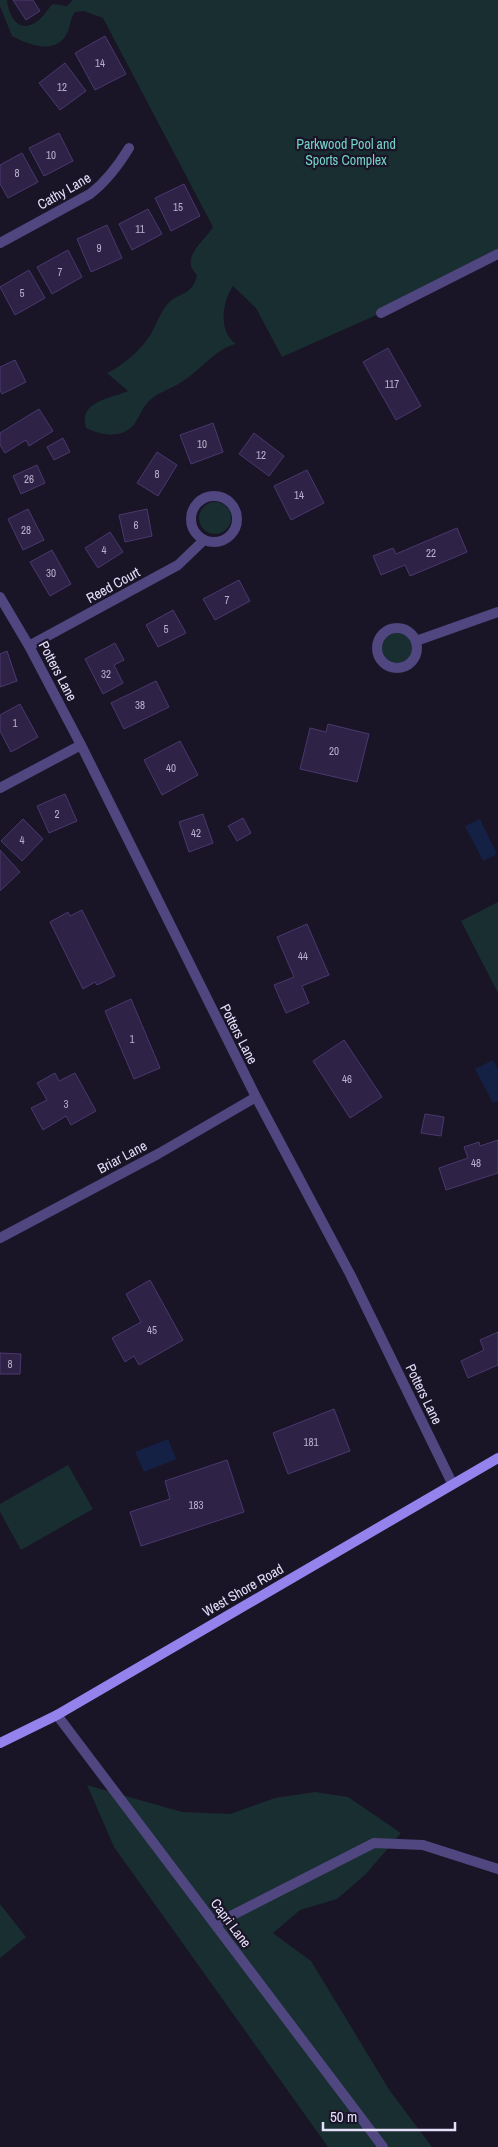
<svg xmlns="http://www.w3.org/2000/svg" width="498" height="2147" viewBox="0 0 498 2147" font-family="'Archivo Narrow',sans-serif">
  <rect width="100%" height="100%" fill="#1a1427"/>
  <path fill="#182e30" d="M0,0H7C9,19 21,36 40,19C45,15 48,8 53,4L67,6L73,0H498V254L381,313L282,357L256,308L233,286C222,302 218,332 236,344C215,349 201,370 183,381C172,389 160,391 150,400C143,406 140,416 135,423C124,439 102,436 86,428C78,401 110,399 128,391L107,373C124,365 141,350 151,334C156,325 159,315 166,306C177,291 192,298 197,275C179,258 204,242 213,227L103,18L84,11L75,12C69,20 71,30 64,38C51,54 27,44 12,36L0,6Z
    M199 518a16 16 0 1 1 32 0a16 16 0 1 1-32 0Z
    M381 648a16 16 0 1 1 32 0a16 16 0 1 1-32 0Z
    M498,902V993L461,921Z
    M68,1465L93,1509L21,1550L0,1512V1504Z
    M87,1785L182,1812L230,1814L275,1798L315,1792L348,1797L401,1833L366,1874L337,1899L300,1910L273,1933L311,1961L390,2091L432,2147H328L114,1847Z
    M0,1904L26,1937L0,1958Z"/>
  <path fill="#152045" d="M480,819L497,854L483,861L465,826Z
    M493,1060L498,1070V1101L493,1103L475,1069Z
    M168,1439L176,1459L144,1472L135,1452Z"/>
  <path fill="#2e2346" stroke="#4a386e" d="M13,0H33L40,11L26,20Z
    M105,36L126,74L95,90L75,53Z
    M65,63L86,91L60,110L39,83Z
    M59,133L73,161L44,176L29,148Z
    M22,153L38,182L8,198L0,184V165Z
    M184,184L200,216L171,231L155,198Z
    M148,209L162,234L132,250L119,224Z
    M107,225L122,258L91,272L77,239Z
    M68,250L82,277L52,294L37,267Z
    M29,270L45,298L15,315L0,287Z
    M388,348L421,406L396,420L363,362Z
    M15,360L26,382L2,394L0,390V367Z
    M39,409L53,431L29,446L26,440L5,453L0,445V433Z
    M213,423L223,452L191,464L180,435Z
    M254,433L284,456L269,476L239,454Z
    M63,438L70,452L54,460L47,447Z
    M157,452L177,465L158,496L137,483Z
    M37,465L45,483L21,494L13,476Z
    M307,470L324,503L291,520L274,486Z
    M28,509L44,540L23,550L8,519Z
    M147,509L152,536L125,542L119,515Z
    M457,528L467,552L410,576L405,565L381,575L373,556L393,548L396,554Z
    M110,532L123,552L98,568L85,548Z
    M52,550L71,584L50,596L30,562Z
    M239,580L250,601L215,620L203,599Z
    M173,610L186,633L158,647L146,625Z
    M115,643L124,660L114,665L123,683L103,694L85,659Z
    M7,651L17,681L0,687V654Z
    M156,681L169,707L124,729L111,703Z
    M20,704L38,737L11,752L0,731V715Z
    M328,724L369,734L357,782L300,769L310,728L326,732Z
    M180,741L198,775L162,795L144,760Z
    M65,794L77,821L49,833L37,806Z
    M203,814L213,843L189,852L179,822Z
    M243,818L251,833L237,841L228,826Z
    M23,819L43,839L22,861L1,841Z
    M0,850L20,872L0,891Z
    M82,910L115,976L97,985L95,982L83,989L50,922L68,912L70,916Z
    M307,924L329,975L302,986L309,1003L286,1013L274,985L294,977L277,937Z
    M131,999L160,1068L134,1079L105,1011Z
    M344,1040L382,1097L350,1118L313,1061Z
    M55,1073L59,1081L75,1073L96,1111L71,1125L66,1116L43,1130L31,1108L47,1100L37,1083Z
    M425,1114L444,1117L441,1136L421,1133Z
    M498,1140V1173L446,1190L439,1168L468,1158L464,1147L479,1142L480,1146Z
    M150,1280L183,1340L139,1365L134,1356L125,1362L112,1338L141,1322L126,1294Z
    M498,1332V1365L468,1378L461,1361L484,1350L480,1340Z
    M0,1353L21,1354L20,1374H0Z
    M334,1409L350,1451L288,1474L273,1433Z
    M227,1460L244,1512L141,1546L130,1512L170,1499L165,1481Z"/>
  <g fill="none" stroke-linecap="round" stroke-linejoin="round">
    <path stroke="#504680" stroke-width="10" d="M215,1924L374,1843L423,1845L498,1869"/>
    <path stroke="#504680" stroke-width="10" d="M0,243L90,194C107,181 118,166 129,148
      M381,313L498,254
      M191 519a23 23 0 1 1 46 0a23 23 0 1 1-46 0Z
      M0,597L29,646L81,745L256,1097L350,1274L452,1483
      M377 648a20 20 0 1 1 40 0a20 20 0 1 1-40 0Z
      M416,641L498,612
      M29,646L178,565L204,540
      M0,788L81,745
      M0,1238L158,1154L256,1097
      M57,1715L383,2147"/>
    <path stroke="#9483ed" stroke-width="10" d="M0,1743L57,1715L498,1458"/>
  </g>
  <g text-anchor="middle" stroke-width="4.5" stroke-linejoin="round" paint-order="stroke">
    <g font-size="11" fill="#b8b0cd">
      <text x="100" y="67">14</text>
      <text x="62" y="91">12</text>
      <text x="51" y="159">10</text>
      <text x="17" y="177">8</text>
      <text x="178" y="211">15</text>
      <text x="140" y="233">11</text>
      <text x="99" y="252">9</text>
      <text x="60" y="276">7</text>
      <text x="22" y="297">5</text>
      <text x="392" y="388">117</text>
      <text x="202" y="448">10</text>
      <text x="261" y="459">12</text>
      <text x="157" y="478">8</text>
      <text x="29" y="483">26</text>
      <text x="299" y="499">14</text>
      <text x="136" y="529">6</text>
      <text x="26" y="534">28</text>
      <text x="104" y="554">4</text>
      <text x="431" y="557">22</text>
      <text x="51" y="577">30</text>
      <text x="227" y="604">7</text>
      <text x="166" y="633">5</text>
      <text x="106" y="678">32</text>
      <text x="140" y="709">38</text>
      <text x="15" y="727">1</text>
      <text x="334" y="755">20</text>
      <text x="171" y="772">40</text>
      <text x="57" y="818">2</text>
      <text x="196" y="837">42</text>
      <text x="22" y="844">4</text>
      <text x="303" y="960">44</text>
      <text x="132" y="1043">1</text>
      <text x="347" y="1083">46</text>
      <text x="66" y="1108">3</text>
      <text x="476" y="1167">48</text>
      <text x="152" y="1334">45</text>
      <text x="10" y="1368">8</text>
      <text x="311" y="1446">181</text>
      <text x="196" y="1509">183</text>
    </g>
    <g font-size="14" fill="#74d2c7" stroke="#1a1427">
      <text x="346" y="149">Parkwood Pool and<tspan x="346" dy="16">Sports Complex</tspan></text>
    </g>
    <g font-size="14" fill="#e6dffa" stroke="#1a1427">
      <text transform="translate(64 191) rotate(-30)" y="5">Cathy Lane</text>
      <text transform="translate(113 585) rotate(-29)" y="5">Reed Court</text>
      <text transform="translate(58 671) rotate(62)" y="5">Potters Lane</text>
      <text transform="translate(239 1034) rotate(63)" y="5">Potters Lane</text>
      <text transform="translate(122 1157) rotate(-28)" y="5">Briar Lane</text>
      <text transform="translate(424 1394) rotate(64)" y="5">Potters Lane</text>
      <text transform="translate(243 1590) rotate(-30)" y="5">West Shore Road</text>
      <text transform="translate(231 1923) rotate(53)" y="5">Capri Lane</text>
    </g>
  </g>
  <path d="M323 2122v8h132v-8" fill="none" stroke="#e6dffa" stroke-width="2.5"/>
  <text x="330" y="2122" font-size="15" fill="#e6dffa" stroke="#1a1427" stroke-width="4" paint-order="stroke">50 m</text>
</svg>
